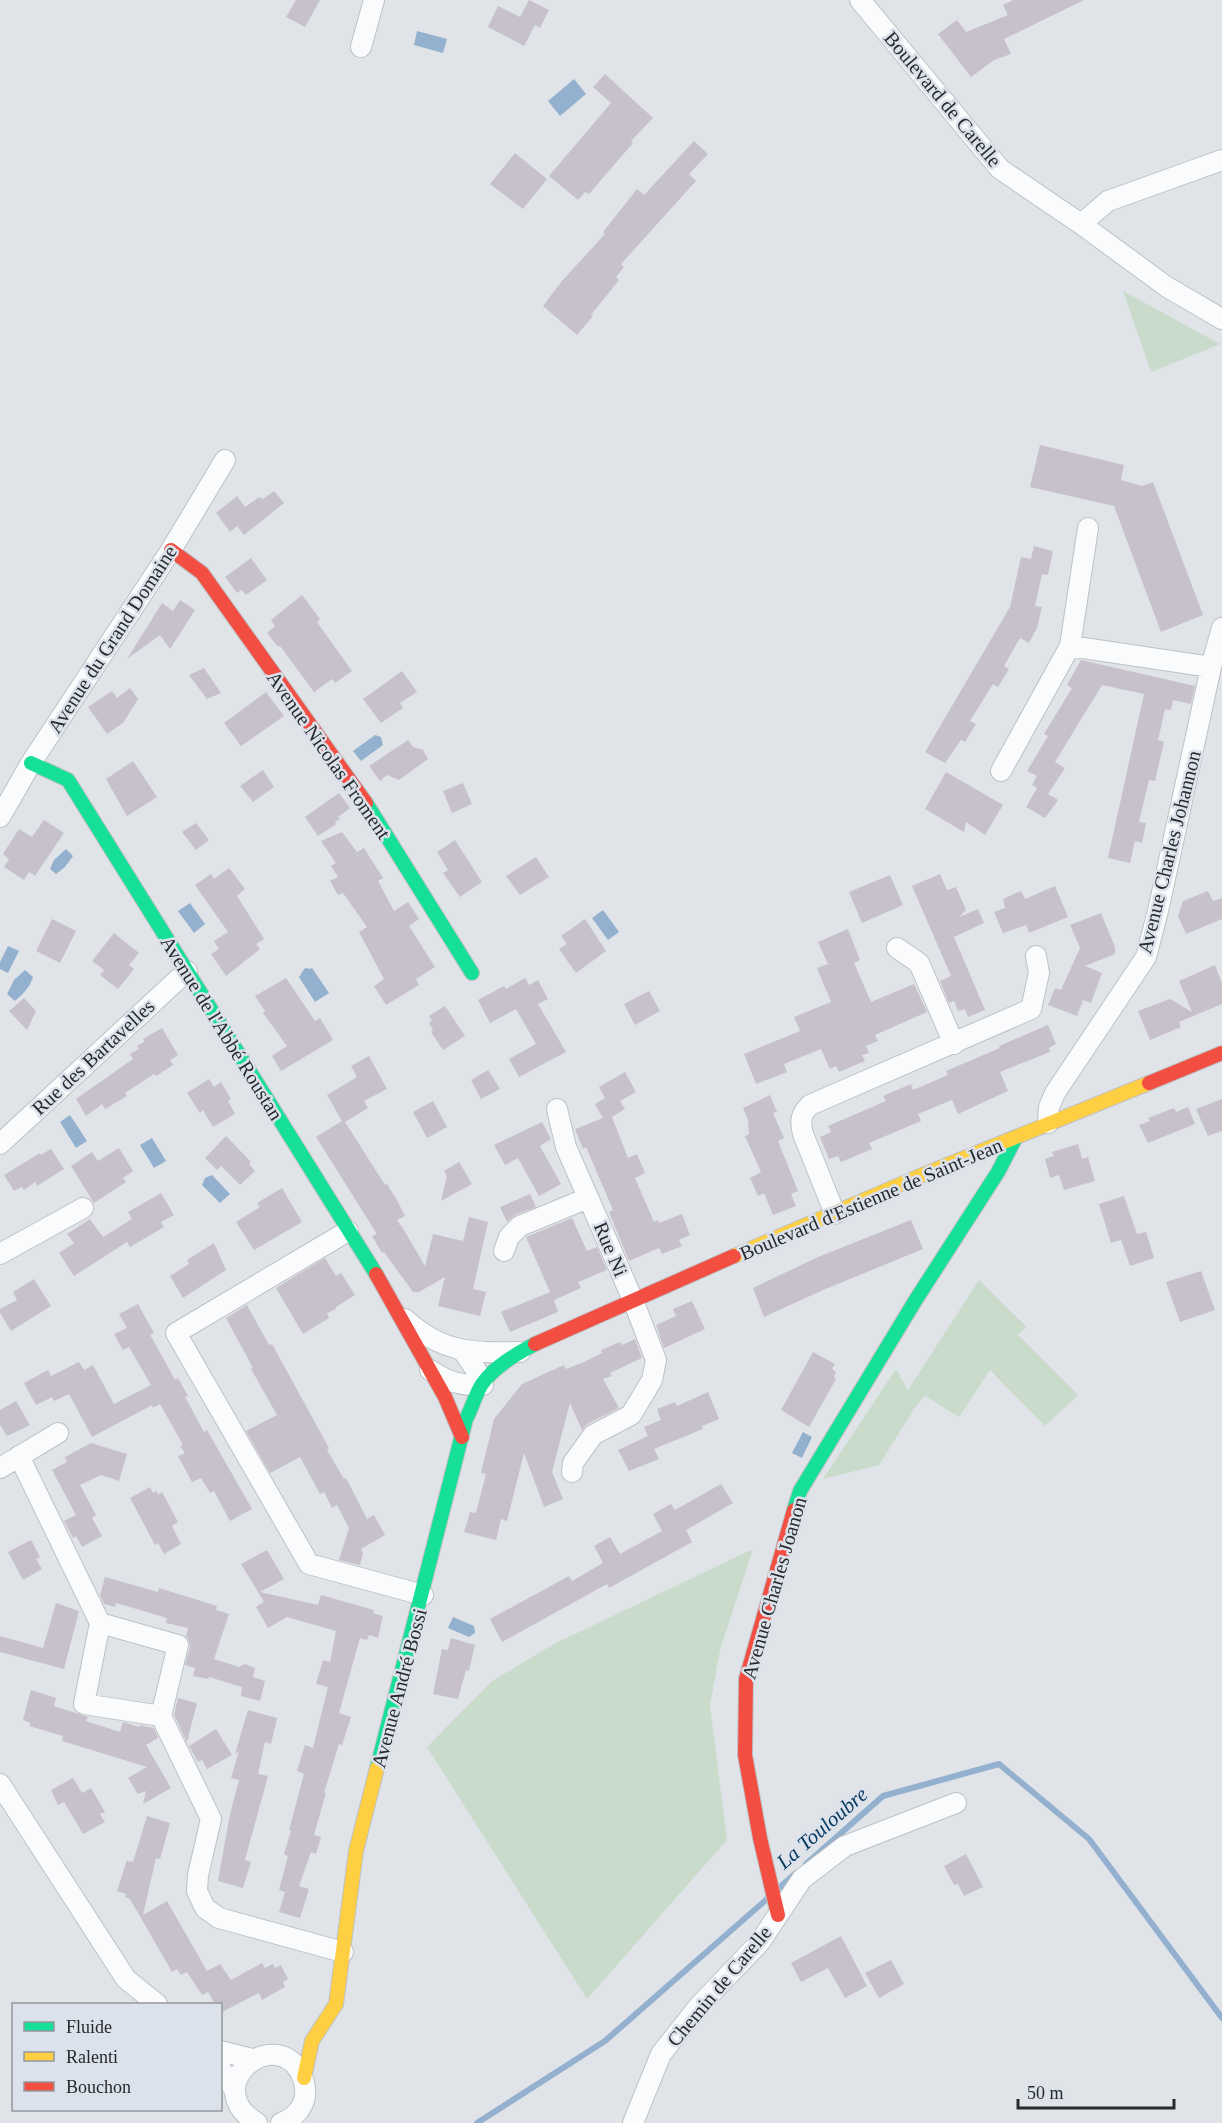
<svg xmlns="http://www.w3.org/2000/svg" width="1222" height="2123" viewBox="0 0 1222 2123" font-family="'Times New Roman',serif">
  <rect width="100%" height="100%" fill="#e0e3e8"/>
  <path fill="#c9dbcb" d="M1123,291L1220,344L1151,372Z
    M979,1280L1027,1327L1018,1335L1078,1395L1045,1426L990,1370L959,1417L925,1396L916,1406L879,1465L823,1479L896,1369L908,1390Z
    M753,1549L720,1650L710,1706L727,1840L587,1999L427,1747L492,1681L554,1644Z"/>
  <path fill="#93b1ce" d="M417,31L447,39L443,53L414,45Z
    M574,79L586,94L560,116L548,101Z
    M375,735L381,737L383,745L361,761L353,751Z
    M66,849L73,856L65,867L56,874L50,869L54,860Z
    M190,903L205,924L194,933L178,911Z
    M603,910L619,932L608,940L592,918Z
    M8,946L19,951L8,973L0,969V962Z
    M305,968L310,969L312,968L329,993L315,1002L299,977Z
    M25,970L33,977C30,987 23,994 15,1001L7,994L14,980Z
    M70,1115L87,1141L76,1148L60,1122Z
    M152,1138L166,1161L154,1168L140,1145Z
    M212,1175L230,1194L220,1203L202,1185L205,1178Z
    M803,1432L812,1437L802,1458L792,1453Z
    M453,1617L474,1626L475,1633L469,1637L448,1628Z"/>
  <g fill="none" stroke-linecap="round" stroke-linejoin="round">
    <path stroke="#93b1ce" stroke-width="6" d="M806,1864L883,1796L999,1764L1089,1839L1222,2018
      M779,1888L796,1873
      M477,2123L605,2041L767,1899"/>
  </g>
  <path fill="#c7c1cb" d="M296,0H320L305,27L286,17Z
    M529,0L549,10L540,28L535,25L524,46L488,27L498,6L520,17Z
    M1013,0H1084L1004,39L1011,54L994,60L971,77L938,34L957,20L966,32L1008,15L1003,5Z
    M605,74L653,118L631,141L633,143L589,194L585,192L578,200L549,176L611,103L593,87Z
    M694,141L708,154L689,174L696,181L621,264L624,267L616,277L619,280L591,315L593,316L577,335L543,306L561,282L605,234L603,232L637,189L644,195Z
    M515,153L547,179L523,209L490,184Z
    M1040,445L1124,465L1121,480L1142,486L1153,482L1203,615L1161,632L1114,506L1030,487Z
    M274,491L284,503L244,535L237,526L230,532L216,513L237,496L245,507L259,497L263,499Z
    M1034,546L1053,551L1048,575L1042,574L1035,606L1042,607L1037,628L1029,643L1020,638L1004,666L1009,669L998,687L993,684L970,721L976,724L965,742L961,740L945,763L925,752L1010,607L1021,557L1031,559Z
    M251,558L267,580L246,595L242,590L237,593L225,577Z
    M302,595L320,619L317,622L352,671L335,683L332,679L314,692L280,646L278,647L267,633L275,626L271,620Z
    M180,600L195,610L170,649L160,635L127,659L162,603L173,611Z
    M1081,660L1195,686L1191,704L1173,700L1171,710L1165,709L1158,740L1164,742L1155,781L1149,780L1139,822L1146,823L1142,843L1135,841L1130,863L1108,858L1144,694L1102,685L1055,762L1065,768L1048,794L1058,800L1045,818L1026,807L1037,788L1032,785L1037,776L1027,771L1048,736L1044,734L1072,688L1067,685Z
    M204,668L221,693L207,699L189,675Z
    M402,671L417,692L400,703L403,708L381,723L363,699Z
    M130,688L138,699L123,723L107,734L88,707L112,691L117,698Z
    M266,692L284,716L241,746L224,723Z
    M408,740L413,747L423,750L428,759L399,780L387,775L380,781L369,766Z
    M133,761L157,797L127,816L106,779Z
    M263,770L274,787L253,802L240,786Z
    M946,772L1003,805L985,835L966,822L964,832L925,809Z
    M463,783L472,804L452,813L443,791Z
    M339,793L350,808L338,817L340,819L335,822L336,824L318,836L305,817Z
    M44,820L64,833L35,876L29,872L24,880L4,867L9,859L3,854L19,829L32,837Z
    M196,823L209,840L196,850L182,832Z
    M342,832L357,852L364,848L383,878L378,881L394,911L408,902L419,919L409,926L435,967L416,979L419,985L386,1005L374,986L384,979L359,932L367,927L343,893L338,895L330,881L338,877L331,866L336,863L321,841Z
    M455,840L482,882L460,897L443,873L448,870L437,852Z
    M536,857L549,877L520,895L506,876Z
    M229,868L245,889L237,896L264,939L256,944L260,949L226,976L211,954L219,949L214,941L228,932L195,885L211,874L214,879Z
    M940,874L947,890L956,887L966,910L959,917L978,909L984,923L954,937L985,1010L968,1017L965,1009L958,1011L954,1001L949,1003L940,981L951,976L912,886Z
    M890,875L903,905L862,923L849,892Z
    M1055,886L1068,917L1029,933L1026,925L1003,933L994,912L1005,908L1003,899L1021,891L1025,899Z
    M1208,891L1213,901L1222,898V919L1186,934L1178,916L1183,901Z
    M1101,913L1115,947V954L1085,966L1102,973L1091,1003L1083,1000L1077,1016L1048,1005L1055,988L1061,990L1080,948L1070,925Z
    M52,919L76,931L60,963L36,951Z
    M585,919L606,951L576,973L559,949L567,944L561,936Z
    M848,929L860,960L854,963L871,1002L914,984L927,1012L875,1035L878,1041L866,1046L869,1053L862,1055L865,1061L839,1072L836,1066L830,1069L821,1049L784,1064L787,1072L756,1084L744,1054L800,1031L794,1017L831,1002L817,968L828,964L818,942Z
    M114,933L139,953L129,965L134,969L118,989L100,975L104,970L92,961Z
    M1215,965L1222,983V1004L1179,1022L1181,1027L1150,1040L1138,1011L1170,999L1192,1012L1179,981Z
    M286,978L315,1021L320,1018L333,1040L281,1071L272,1056L287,1046L263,1013L265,1011L255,996Z
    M525,978L529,985L538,980L548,999L538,1004L566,1052L519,1077L509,1059L536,1044L516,1009L490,1023L478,1000L504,986L506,989Z
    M649,991L660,1011L635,1025L624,1004Z
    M24,998L36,1011L27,1030L9,1011Z
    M445,1006L465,1036L443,1050L431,1032L433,1030L429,1023L432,1021L429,1016Z
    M1048,1025L1056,1044L1049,1048L1050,1052L1000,1072L1008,1091L958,1114L952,1100L918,1114L921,1121L869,1143L872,1149L841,1162L838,1156L829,1159L820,1137L831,1132L828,1126L886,1101L883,1096L911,1084L913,1090L948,1075L946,1071L1000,1048L999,1046Z
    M162,1028L178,1055L170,1060L173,1065L156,1076L154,1074L125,1093L127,1096L105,1109L102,1104L86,1116L76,1099L133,1059L130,1054L139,1049L137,1046L145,1041L143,1039Z
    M369,1056L387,1089L364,1101L368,1108L345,1122L385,1185L387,1184L397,1200L405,1216L397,1220L400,1224L398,1225H401L425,1266L433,1234L463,1241L469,1217L488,1222L473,1289L486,1292L480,1316L438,1306L445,1277L419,1292H413L384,1252L382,1253L372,1236L377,1234L316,1137L342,1121L327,1095L357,1077L351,1066Z
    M488,1070L500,1089L481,1099L471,1080Z
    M625,1072L636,1092L620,1101L625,1109L612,1117L628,1158L637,1154L645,1173L635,1178L654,1222L658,1220L659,1223L682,1214L690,1235L679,1240L682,1246L662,1254L659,1248L629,1261L609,1212L613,1210L586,1147L583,1149L575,1129L603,1118L595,1104L605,1098L599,1087Z
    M209,1079L214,1087L221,1082L231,1099L228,1101L235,1114L213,1127L203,1110L200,1113L187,1093Z
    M770,1095L777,1112L773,1113L784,1138L778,1141L798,1191L791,1194L796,1206L773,1215L764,1193L758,1196L750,1178L761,1172L745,1136L749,1134L748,1120L743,1108Z
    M1222,1099V1131L1208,1136L1196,1109Z
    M433,1101L447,1127L427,1138L413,1112Z
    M1188,1107L1195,1124L1148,1143L1139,1125L1150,1121L1148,1118L1174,1108L1176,1112Z
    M542,1122L551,1139L540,1146L561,1184L539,1196L518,1158L505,1165L494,1145Z
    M226,1136L251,1162L249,1164L255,1171L240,1185L221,1166L217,1170L205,1158Z
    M1078,1144L1082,1159L1088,1157L1095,1181L1064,1190L1059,1175L1050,1178L1045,1159L1054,1156L1052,1152Z
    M119,1148L133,1171L123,1178L126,1182L94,1203L71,1166L92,1152L98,1161Z
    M51,1149L64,1169L37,1186L35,1182L24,1190L22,1187L14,1191L4,1175L40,1153L41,1155Z
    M459,1162L472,1184L441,1201L447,1176L444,1171Z
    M282,1188L302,1222L254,1250L236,1222L260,1207L257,1203Z
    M161,1193L174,1215L161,1222L164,1227L130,1247L127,1242L74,1276L59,1253L74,1243L67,1234L90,1219L103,1237L132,1219L128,1212Z
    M530,1194L536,1207L515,1215L507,1222L500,1207Z
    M1124,1196L1137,1234L1146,1232L1154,1258L1130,1266L1121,1240L1111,1243L1099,1204Z
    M572,1218L587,1251L597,1247L607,1270L578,1282L581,1288L554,1300L558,1312L510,1332L501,1312L550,1292L526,1237Z
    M911,1220L923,1249L823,1290L764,1317L753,1288L818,1257Z
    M214,1243L226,1270L183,1298L170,1276L189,1264L187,1260Z
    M325,1258L336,1276L341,1273L355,1295L336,1307V1309L327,1313L329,1318L303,1334L276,1288Z
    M1201,1271L1215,1310L1180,1322L1166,1282Z
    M34,1279L51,1306L11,1331L0,1313V1309L17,1300L13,1292Z
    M692,1301L705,1329L664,1348L656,1325L676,1316L673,1309Z
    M138,1304L154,1333L150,1335L162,1356L175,1380L178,1378L188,1396L185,1397L204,1432L207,1430L252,1509L230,1521L214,1491L210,1493L201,1478L192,1482L178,1456L185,1453L180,1446L183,1445L160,1404L153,1408L152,1405L92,1437L69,1394L54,1401L52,1397L36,1405L24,1383L48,1370L51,1376L79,1362L84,1370L93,1365L114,1404L151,1385L129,1347L123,1350L114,1334L127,1328L119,1314Z
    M247,1305L269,1345L272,1344L329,1448L327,1450L344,1479L346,1478L367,1519L374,1515L385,1535L361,1549L363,1553L360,1565L339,1560L349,1528L337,1505L332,1508L324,1492L320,1494L300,1457L270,1473L246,1431L277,1415L251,1369L253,1368L226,1318Z
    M635,1339L642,1358L610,1373L612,1376L603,1379L619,1408L587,1424L582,1430L570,1403L552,1472L563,1499L544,1507L524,1453L507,1521L501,1519L496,1540L464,1532L470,1512L476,1513L486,1474L481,1473L494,1419L522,1384L564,1365L566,1369L584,1362L602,1353L601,1350L620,1342L622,1345Z
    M813,1352L835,1364L832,1369L836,1372L834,1377L836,1379L809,1427L781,1410Z
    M708,1392L719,1419L702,1426L703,1429L654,1449L659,1459L629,1471L618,1450L648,1436L644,1427L661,1420L657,1409L675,1402L677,1406Z
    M16,1401L30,1425L7,1436L0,1425V1410Z
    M91,1443L127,1454L119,1481L101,1475L80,1485L96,1515L92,1518L102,1536L82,1547L76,1536L73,1538L64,1521L76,1515L52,1470L67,1462L65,1457Z
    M721,1484L733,1503L686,1530L692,1542L609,1588L607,1584L502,1642L490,1619L569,1576L572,1581L603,1563L594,1546L610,1537L620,1554L662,1531L653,1514L671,1504L675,1510Z
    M150,1487L153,1493L156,1491L158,1495L162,1492L178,1522L172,1526L181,1544L164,1554L158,1543L155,1545L130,1498Z
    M31,1540L40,1557L36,1559L42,1569L23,1580L8,1552Z
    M267,1550L284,1579L260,1592L318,1605L321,1595L374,1610L373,1613L383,1616L378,1638L369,1635L367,1640L360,1638L339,1713L351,1717L342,1745L339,1744L324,1793H326L314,1835L321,1837L316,1854L311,1852L299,1886L309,1889L300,1918L279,1912L285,1892L279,1890L288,1856L284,1854L291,1831L289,1830L304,1774L297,1771L305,1745L313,1748L328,1687L316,1684L323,1660L330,1662L336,1631L287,1617L268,1628L256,1607L264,1602L241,1564Z
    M105,1577L158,1592L159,1588L217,1606L216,1610L229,1614L214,1659L239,1667L245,1664L255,1668L253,1677L265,1681L260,1701L241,1696L242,1687L209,1677L208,1679L193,1676L195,1668L185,1665L190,1647L189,1641L186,1636L188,1628L166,1623L167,1618L116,1603L115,1607L104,1604L100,1595Z
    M56,1603L79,1611L64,1669L0,1652V1636L43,1648Z
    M451,1638L475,1645L469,1671L466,1670L458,1699L433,1694L442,1649L448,1650Z
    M31,1690L56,1698L54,1706L88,1717L86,1721L120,1732L123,1722L139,1727L140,1725L154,1728L158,1738L146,1745L171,1788L143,1804L146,1791L138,1794L128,1778L147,1767L62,1741L63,1736L29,1726L31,1723L23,1720Z
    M178,1698L197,1703L187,1742L174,1715Z
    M248,1710L277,1718L271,1744L265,1742L258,1774L268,1776L245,1860L251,1862L243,1888L218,1881L230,1814L239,1780L231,1778L239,1751L235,1754Z
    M216,1729L232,1755L207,1769L202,1760L198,1762L189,1746Z
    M73,1778L82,1793L91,1788L105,1812L100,1814L105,1822L83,1834L64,1802L58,1805L51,1790Z
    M147,1816L170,1823L160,1859L156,1858L143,1915L167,1901L207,1971L220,1964L231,1980L262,1963L265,1968L273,1964L275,1968L281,1965L288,1979L283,1982L285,1987L262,2000L259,1993L220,2013V2004H215L208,1992L202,1995L187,1972L181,1975L177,1969L172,1972L130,1899L125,1897L126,1894L117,1891L127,1860L129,1863V1861L133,1862Z
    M966,1854L983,1887L964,1896L958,1884L954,1885L944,1866Z
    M841,1936L867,1986L845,1998L828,1968L801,1982L791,1963Z
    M891,1960L904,1984L879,1998L865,1973Z"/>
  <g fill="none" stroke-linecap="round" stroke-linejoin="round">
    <g stroke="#bec1c4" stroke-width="22">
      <path id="street" d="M860,0L1000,169L1081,224L1167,287L1222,319
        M361,47L374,0
        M1081,224L1108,201L1222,160
        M1070,646L1211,667
        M1001,771L1070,646L1088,528
        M0,817L31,763L171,550L225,460
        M897,948L919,963L954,1044
        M557,1109L566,1147L633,1300L656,1360L652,1380L631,1415L593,1435L573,1463L572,1472
        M1048,1123L1049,1107L1055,1093L1146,957L1158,911L1211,667L1222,628
        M0,1144L187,971
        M835,1214L803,1134C800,1121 800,1115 810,1105L1031,1009L1039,973L1036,956
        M348,1231L176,1333L309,1564L423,1595
        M504,1251L509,1237L520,1226L588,1198
        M0,1254L83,1208
        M405,1319C442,1353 472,1353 520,1352
        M430,1370C447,1382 462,1386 483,1385L476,1370L463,1351
        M19,1456L100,1623L84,1704L161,1716
        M0,1468L58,1433
        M100,1623L178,1645L161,1716L211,1819L198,1875L197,1891L205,1908L219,1918L343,1952
        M0,1784L126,1979L157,2004
        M220,2051L252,2059
        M220,2068L234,2089
        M257,2123C199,2087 271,2026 299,2070C304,2079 306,2086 305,2096C303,2109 293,2119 281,2123
        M633,2123L661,2054L699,2006L760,1942L802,1879L845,1846L956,1803"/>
    </g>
    <g stroke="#bec1c4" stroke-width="16">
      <path id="fast" d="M31,763L68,780L376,1274
        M366,803L472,973
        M794,1510L800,1491L915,1301L998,1172L1016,1137
        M377,1768L466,1419C472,1408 475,1395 482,1384C495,1366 516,1354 535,1344"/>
    </g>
    <g stroke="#bec1c4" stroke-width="16">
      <path id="slow" d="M734,1256L920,1176L1149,1083
        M304,2078L312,2041L336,2004L356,1851L377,1768"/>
    </g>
    <g stroke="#bec1c4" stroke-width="16">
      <path id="jam" d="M171,550L202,573L366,803
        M1149,1083L1222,1053
        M376,1274L445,1397L462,1437
        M535,1344L734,1256
        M778,1915L760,1838L745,1755L746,1679L794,1510"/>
    </g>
    <use href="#street" stroke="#fafbfc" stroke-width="20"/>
    <use href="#fast" stroke="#16e098" stroke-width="14"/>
    <use href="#slow" stroke="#ffcf43" stroke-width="14"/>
    <use href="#jam" stroke="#f24e42" stroke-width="14"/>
  </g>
  <g text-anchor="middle" stroke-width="5" stroke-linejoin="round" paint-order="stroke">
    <g font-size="20" fill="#272a2d" stroke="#dce2eb">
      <text transform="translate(943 99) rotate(50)" y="7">Boulevard de Carelle</text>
      <text transform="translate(112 639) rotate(-57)" y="7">Avenue du Grand Domaine</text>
      <text transform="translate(329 755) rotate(55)" y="7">Avenue Nicolas Froment</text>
      <text transform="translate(1169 852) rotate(-76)" y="7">Avenue Charles Johannon</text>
      <text transform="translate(222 1028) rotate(58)" y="7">Avenue de l'Abbé Roustan</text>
      <text transform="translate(93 1057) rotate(-43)" y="7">Rue des Bartavelles</text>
      <text transform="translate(871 1199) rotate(-23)" y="7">Boulevard d'Estienne de Saint-Jean</text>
      <text transform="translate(611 1249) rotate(67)" y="7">Rue Ni</text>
      <text transform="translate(774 1588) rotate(-74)" y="7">Avenue Charles Joanon</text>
      <text transform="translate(399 1688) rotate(-75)" y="7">Avenue André Bossi</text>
      <text transform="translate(719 1986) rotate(-50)" y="7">Chemin de Carelle</text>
    </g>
    <g font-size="21" font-style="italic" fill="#0b3b61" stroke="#dce2eb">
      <text transform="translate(822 1828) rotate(-41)" y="7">La Touloubre</text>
    </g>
  </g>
  <rect x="12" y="2003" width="210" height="108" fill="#dce2eb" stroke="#94989f" stroke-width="1.5"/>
  <rect x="24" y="2022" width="30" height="9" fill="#16e098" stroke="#94989f" stroke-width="1.5"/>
  <text x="66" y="2033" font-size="18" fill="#272a2d">Fluide</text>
  <rect x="24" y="2052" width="30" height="9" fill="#ffcf43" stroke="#94989f" stroke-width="1.5"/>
  <text x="66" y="2063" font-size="18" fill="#272a2d">Ralenti</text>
  <rect x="24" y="2082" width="30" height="9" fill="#f24e42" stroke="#94989f" stroke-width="1.5"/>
  <text x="66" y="2093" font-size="18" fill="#272a2d">Bouchon</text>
  <path d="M1018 2099v9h156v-9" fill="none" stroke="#272a2d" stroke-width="3"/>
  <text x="1027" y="2099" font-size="18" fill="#272a2d" stroke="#dce2eb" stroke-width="4.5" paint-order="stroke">50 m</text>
</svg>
